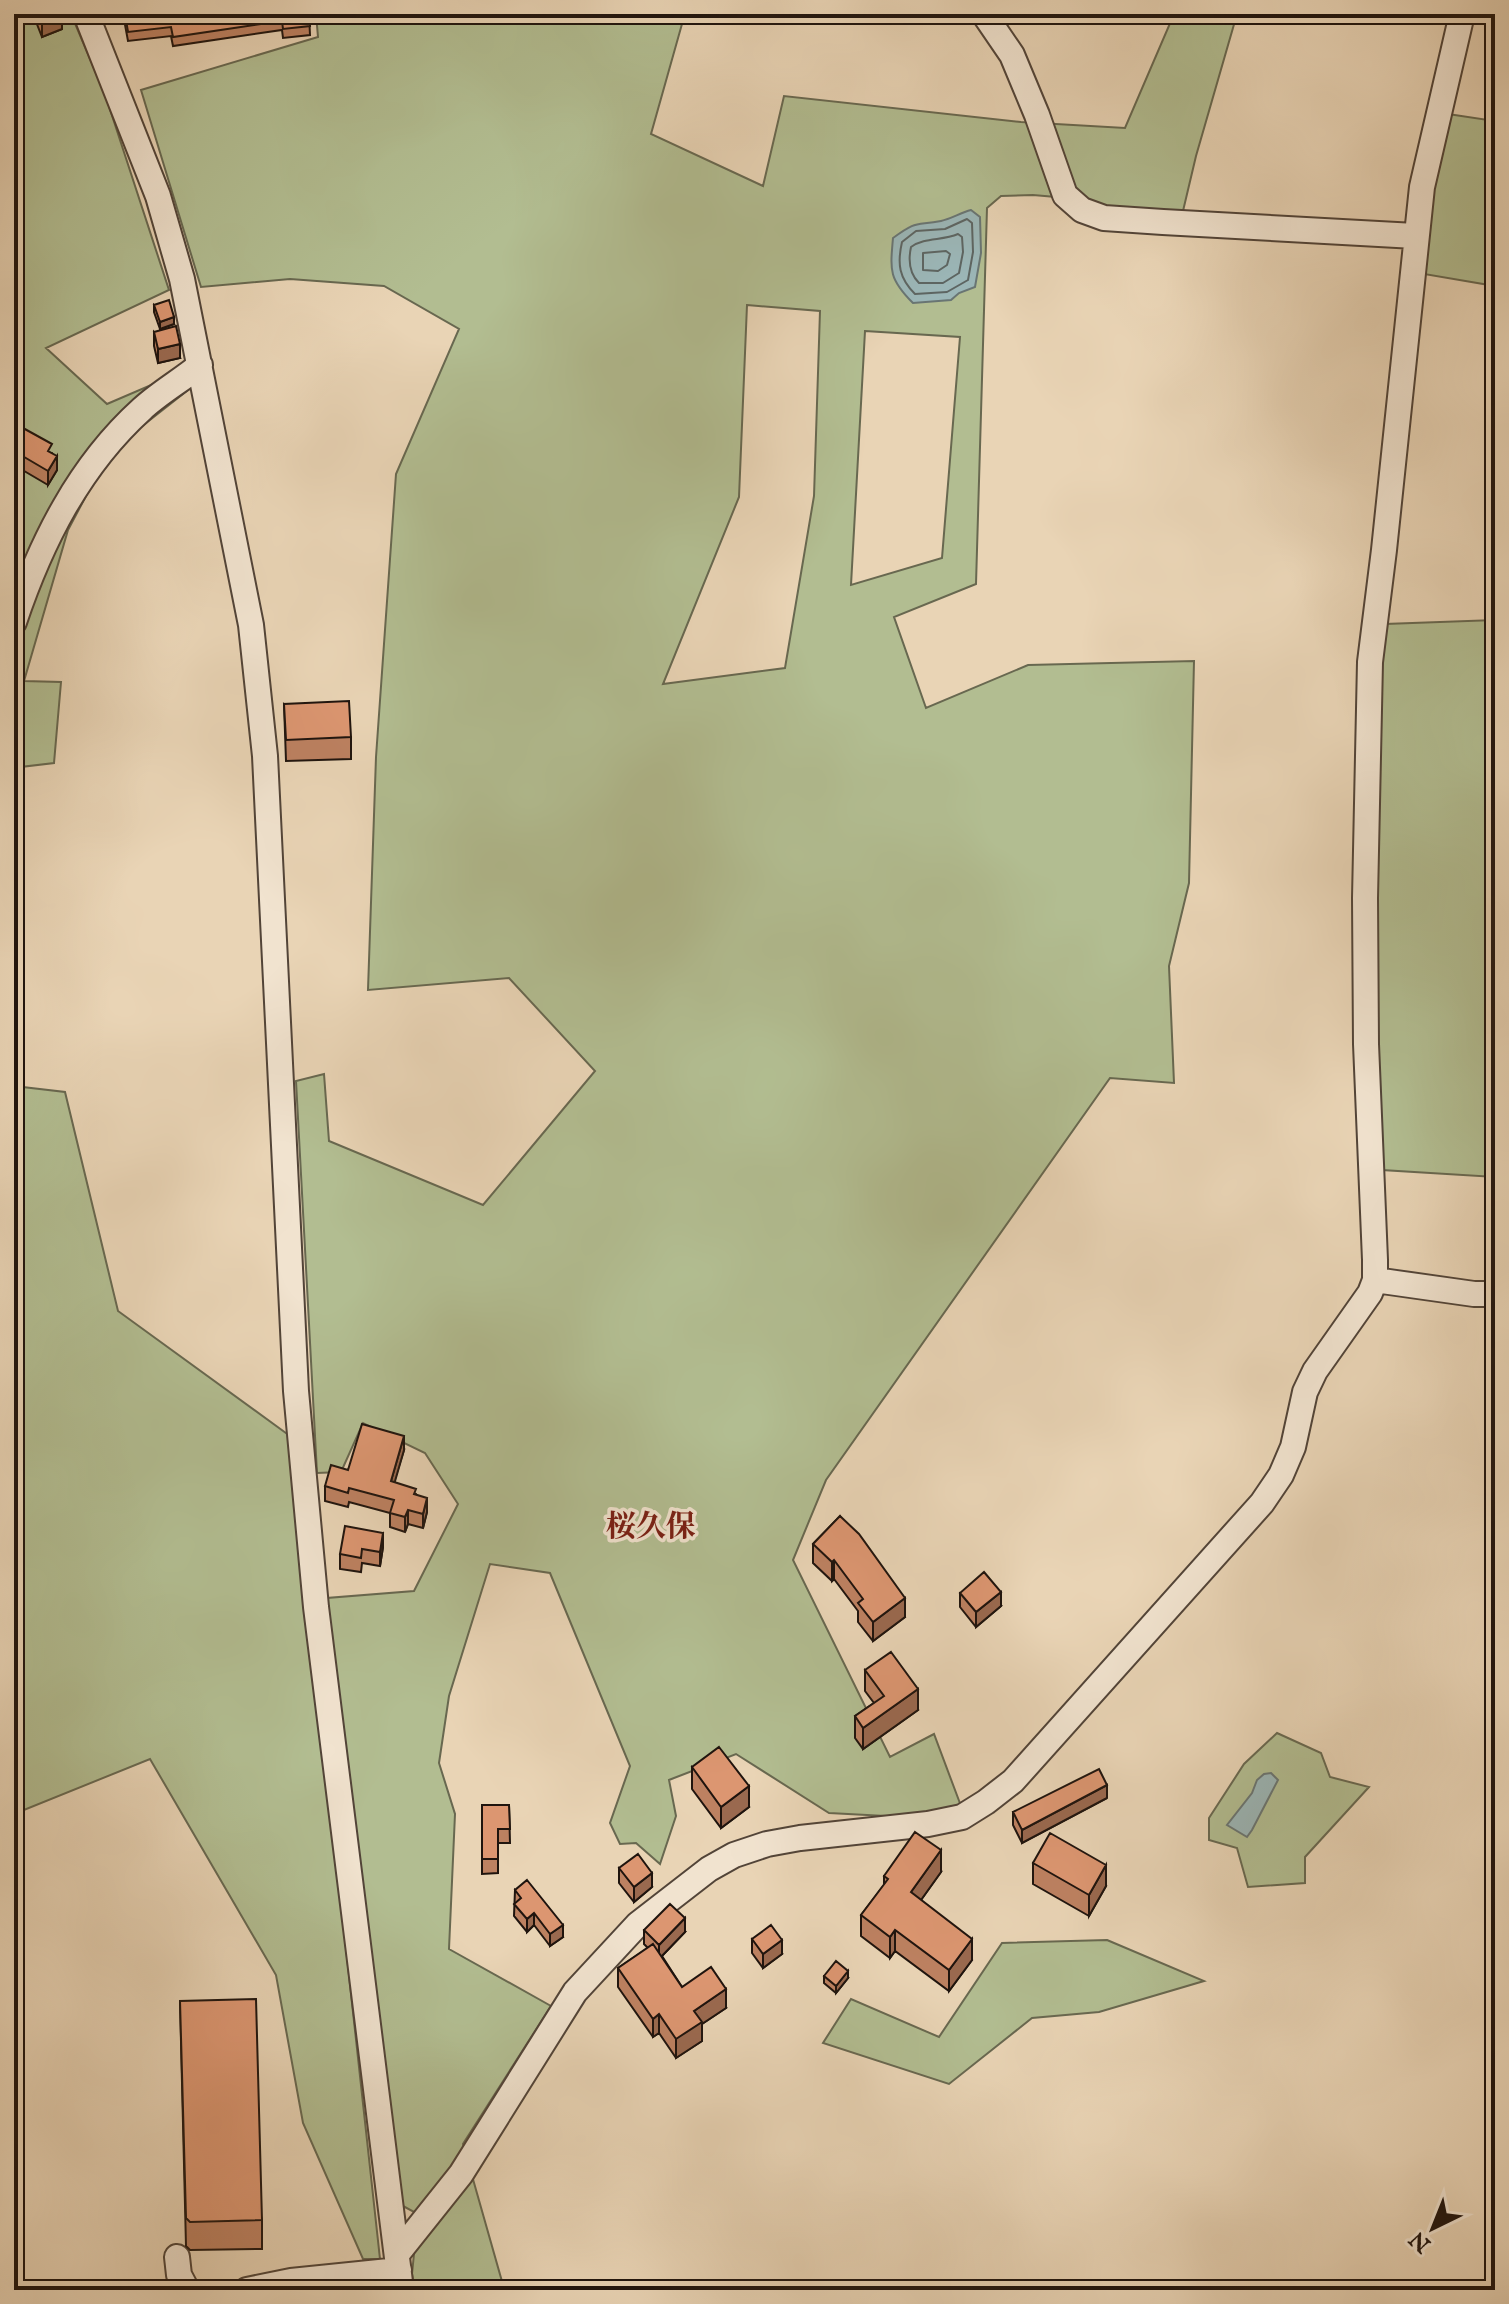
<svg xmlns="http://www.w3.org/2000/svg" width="1509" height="2304" viewBox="0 0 1509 2304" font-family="'IM FELL English','Noto Serif JP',serif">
  <rect width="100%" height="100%" fill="#e9d4b5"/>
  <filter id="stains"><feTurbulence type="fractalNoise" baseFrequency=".0025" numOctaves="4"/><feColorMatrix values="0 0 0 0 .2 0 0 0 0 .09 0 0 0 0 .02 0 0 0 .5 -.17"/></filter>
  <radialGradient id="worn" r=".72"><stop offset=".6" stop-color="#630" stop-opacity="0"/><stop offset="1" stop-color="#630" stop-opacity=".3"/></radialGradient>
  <path fill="#b2bd91" stroke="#686850" stroke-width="2" fill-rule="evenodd" d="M14,14H71L105,94L169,290L46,348L107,404L165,379L192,387L141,427L104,462L68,530L24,681L61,682L54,763L21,767L14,867Z
    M316,14H649L682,24L651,134L763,186L784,96L1021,122L1125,128L1174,14H1237L1196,156L1183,211L1102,210L1056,197L1033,195L1001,196L987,208L976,584L894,617L926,708L1028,665L1194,661L1189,883L1169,966L1174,1083L1110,1078L826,1480L793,1560L890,1757L934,1734L961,1806L924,1818L829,1813L736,1754L669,1780L676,1816L660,1864L636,1843L620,1844L610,1823L630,1766L550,1573L490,1564L449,1696L439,1763L455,1814L449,1949L551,2006L463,2144L503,2285L501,2290H415L412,2274L418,2214L403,2206L366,1933L327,1598L414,1591L458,1504L425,1453L363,1423L341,1472L317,1473L296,1081L324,1074L329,1141L483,1205L595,1071L509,978L368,990L376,757L396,474L459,329L384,286L290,279L201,287L141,90L318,37ZM747,305L820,311L814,496L785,668L663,684L739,497ZM865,331L960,337L942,558L851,585Z
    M1448,114L1495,121V286L1424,274L1428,191Z
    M1495,620V1177L1382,1170L1372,1031L1376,673L1385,624Z
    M14,1086L65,1092L118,1311L290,1436L380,2259H363L303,2123L276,1975L150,1759L14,1814Z
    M1277,1733L1321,1753L1330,1777L1369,1787L1305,1857V1883L1248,1887L1237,1848L1209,1840V1818L1244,1764Z
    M1107,1940L1204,1981L1099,2012L1032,2018L949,2084L823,2043L851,1999L939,2037L1002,1943Z"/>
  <path fill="#9bb6b7" stroke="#697573" stroke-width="2" d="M971,210L980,217L981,253L975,287L959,293L951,300L913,303C889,279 890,271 893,238C918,220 914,226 941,221C951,219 960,213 971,210Z
    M1271,1773L1278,1780L1252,1830L1247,1837L1227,1825L1252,1793L1257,1780L1264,1774Z"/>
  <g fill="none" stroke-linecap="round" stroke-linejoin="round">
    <path stroke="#5d6562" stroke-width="2" d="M967,219L972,223L973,252L968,280L947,292L915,294C899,278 897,264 902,242L916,231L945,229Z
      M958,234L962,237L963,252L959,273L943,283H919C909,273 908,261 911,247C925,237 942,241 958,234Z
      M946,251L950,254L947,265L938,271L923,270V253Z"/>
    <g stroke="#524438" stroke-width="28">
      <path id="minor" d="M86,14L158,196L182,279L251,625L265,756L296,1391L316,1607L401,2290
        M984,14L1012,55L1037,115L1065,195L1082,210L1104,218L1163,222L1415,236
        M14,622C41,542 79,466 142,409C159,393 182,380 200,365
        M1375,1280L1474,1294H1495
        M398,2253L461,2174L575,1992L638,1924L709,1869L734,1855L767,1844L800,1838L928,1824L962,1817L986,1802L1013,1781L1262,1503L1281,1475L1293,1447L1305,1392L1315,1371L1370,1293L1375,1280V1260L1366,1044L1365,898L1370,662L1384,550L1422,187L1462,14
        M177,2257L179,2275L187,2290
        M247,2290L291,2281L399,2270"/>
    </g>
    <use href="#minor" stroke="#f1e3cf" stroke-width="24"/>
  </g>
  <path fill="#bd8161" stroke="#1f140e" stroke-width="2" d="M33,14H62V29L42,37Z
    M123,14H309L310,35L283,38L282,30L173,46L171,36L128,41Z
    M154,305L174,324L160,329L154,312Z
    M154,332L180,358L158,363L154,346Z
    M14,445L52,453L57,470L48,485L14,465Z
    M284,704L351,737V759L286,761Z
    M404,1450L394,1482L416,1494L427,1512L423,1528L408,1524L405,1532L390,1527V1513L349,1502L348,1507L325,1501V1486L348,1470Z
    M840,1516L905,1617L873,1641L858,1622V1611L834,1579L832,1581L813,1563V1544Z
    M383,1533V1547L380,1566L362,1563L361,1572L340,1569V1554Z
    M960,1593L1001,1606L976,1627L960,1607Z
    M865,1670L918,1710L863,1749L855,1738V1716L874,1703L865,1691Z
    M692,1767L749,1807L721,1828L692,1789Z
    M1107,1798L1022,1843L1013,1825V1812Z
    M482,1805H509L510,1843H498V1873L482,1874Z
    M1033,1863L1106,1886L1089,1916L1033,1884Z
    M619,1868L652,1887L634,1902L619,1883Z
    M941,1872L921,1900L972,1960L949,1991L895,1951L890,1958L861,1936V1915L884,1885V1876Z
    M515,1890L563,1937L550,1946L534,1925L527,1932L514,1916Z
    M644,1930L685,1932L662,1956L682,1987L726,2008L702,2024V2041L676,2058L659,2033L653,2037L618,1987V1968L648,1948L644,1944Z
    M752,1939L782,1954L763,1968L752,1953Z
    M824,1976L848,1978L836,1993L824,1983Z
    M180,2001L262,2220V2249L190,2250L186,2246Z"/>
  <path fill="#9a694f" stroke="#1f140e" stroke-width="2" d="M62,14V29L42,37V23Z
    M174,317V324L160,329V322Z
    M180,344V358L158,363V349Z
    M57,456V470L48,485V471Z
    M404,1436V1450L391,1495V1481Z
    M427,1498V1512L423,1528V1514Z
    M408,1510V1524L405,1532V1517Z
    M383,1533V1547L380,1566V1552Z
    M834,1560V1579L832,1581V1562Z
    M1001,1592V1606L976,1627V1612Z
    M905,1598V1617L873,1641V1622Z
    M918,1689V1710L863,1749V1728Z
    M1107,1785V1798L1022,1843V1830Z
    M749,1786V1807L721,1828V1807Z
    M941,1850V1872L911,1914V1892Z
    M1106,1865V1886L1089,1916V1895Z
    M652,1873V1887L634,1902V1887Z
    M534,1913V1925L527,1932V1919Z
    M685,1918V1932L659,1959V1945Z
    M563,1925V1937L550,1946V1934Z
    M895,1930V1951L890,1958V1937Z
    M972,1939V1960L949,1991V1970Z
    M782,1940V1954L763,1968V1954Z
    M848,1971V1978L836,1993V1986Z
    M726,1989V2008L702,2024V2041L676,2058V2039L694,2011Z
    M659,2014V2033L653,2037V2019Z"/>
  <path fill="#dc9671" stroke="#1f140e" stroke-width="2" d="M38,14H62L42,23Z
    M125,14H309L310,26L283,29L282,21L173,37L171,27L128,32Z
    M169,300L174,317L160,322L154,305Z
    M176,326L180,344L158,349L154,332Z
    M23,428L52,444L48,451L57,456L48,471L14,451V445Z
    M349,701L351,737L286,740L284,704Z
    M362,1424L404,1436L391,1481L416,1489L414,1494L427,1498L423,1514L408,1510L405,1517L390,1513L394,1500L349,1488L348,1493L325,1486L331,1465L348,1470Z
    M840,1516L859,1534L905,1598L873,1622L858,1603L863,1599L834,1560L832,1562L813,1544Z
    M345,1526L383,1533L380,1552L362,1549L361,1558L340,1554Z
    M984,1572L1001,1592L976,1612L960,1593Z
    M891,1652L918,1689L863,1728L855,1716L884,1696L865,1670Z
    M719,1747L749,1786L721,1807L692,1767Z
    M1099,1769L1107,1785L1022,1830L1013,1812Z
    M482,1805H509L510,1829H498V1859H482Z
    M915,1832L941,1850L911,1892L972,1939L949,1970L895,1930L890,1937L861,1915L888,1879L884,1876Z
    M1050,1833L1106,1865L1089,1895L1033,1863Z
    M638,1854L652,1873L634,1887L619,1868Z
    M527,1880L563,1925L550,1934L534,1913L527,1919L514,1904L521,1898L515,1890Z
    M670,1904L685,1918L659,1945L644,1930Z
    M771,1925L782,1940L763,1954L752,1939Z
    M653,1944L682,1987L711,1967L726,1989L694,2011L702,2022L676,2039L659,2014L653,2019L618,1968Z
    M836,1961L848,1971L836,1986L824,1976Z
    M256,1999L262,2220L190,2222L186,2218L180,2001Z"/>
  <g text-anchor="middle" stroke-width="7" stroke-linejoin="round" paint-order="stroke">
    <g font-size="30" font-weight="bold" fill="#7a1f14" stroke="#f1e3cf">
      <text x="651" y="1536">桜久保</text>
    </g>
  </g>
  <rect width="1509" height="2304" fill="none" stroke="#e9d4b5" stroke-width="48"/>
  <rect x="16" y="16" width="1477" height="2272" fill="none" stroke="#1f140e" stroke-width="4"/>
  <rect x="24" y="24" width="1461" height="2256" fill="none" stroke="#1f140e" stroke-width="2"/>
  <g transform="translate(1433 2228) rotate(223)" stroke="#f1e3cf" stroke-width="6" paint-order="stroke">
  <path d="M0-6L14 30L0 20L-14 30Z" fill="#1f140e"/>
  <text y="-12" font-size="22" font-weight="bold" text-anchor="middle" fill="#1f140e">N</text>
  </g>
  <rect width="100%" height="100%" filter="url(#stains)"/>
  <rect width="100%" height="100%" fill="url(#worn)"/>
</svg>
